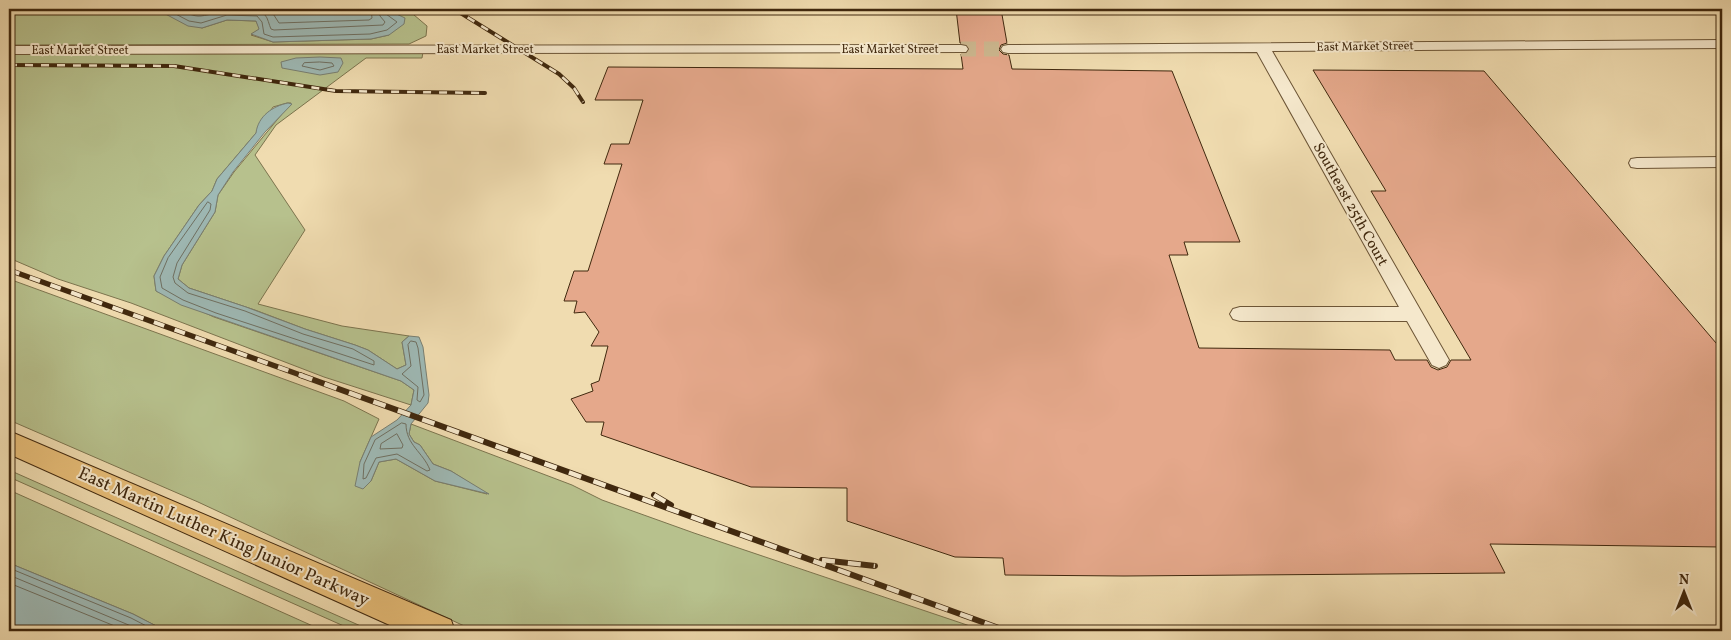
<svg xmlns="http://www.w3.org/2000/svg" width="1731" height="640" viewBox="0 0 1731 640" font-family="Vollkorn,serif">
  <rect width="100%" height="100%" fill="#f0dcb0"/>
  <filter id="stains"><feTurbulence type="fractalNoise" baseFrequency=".004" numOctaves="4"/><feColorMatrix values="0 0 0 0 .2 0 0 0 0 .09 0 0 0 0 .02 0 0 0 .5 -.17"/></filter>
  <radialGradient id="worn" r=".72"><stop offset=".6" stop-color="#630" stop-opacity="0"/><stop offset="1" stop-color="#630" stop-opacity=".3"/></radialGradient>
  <path fill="#b7c18d" stroke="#7c744e" d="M9,9H156L202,28L227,20L256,21L260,29L251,35L273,42L371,39L389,35L395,14L386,9H407L427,26L426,36L409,44L9,45Z
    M180,52H423L422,58H366L276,125L255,155L305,230L258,304L342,326L409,336L402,342L406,365L397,369L368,350L355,345L305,329L255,310L189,288L178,279L182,265L215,212L218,195L234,172L291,103H287L273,107L256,133L217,179L212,191L199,205L164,256L154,276L156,291L214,317L401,381L414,390L411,405L324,377L131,303L58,279L9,258V53Z
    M9,279L344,401L379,419L360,462L371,481L379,462L396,459L435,481L487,494L451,471L433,464L420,445L414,442L409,434L411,424L572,485L602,500L694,533L973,627L1076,631H475L198,502L9,420Z
    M9,470L372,631H355L9,477Z
    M9,490L324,631H166L133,614L9,563Z"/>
  <path fill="#9eb9b5" stroke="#787f72" d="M156,9H386L405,18L404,24L389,35L371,39L273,42L251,34L259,29L256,21L227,20L202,28L188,26Z
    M320,57L341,58L343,63L338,72L320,75L282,68L281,62L296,58Z
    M288,103L292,104L265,132L233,172L218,195L215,212L182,265L178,279L189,288L246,307L305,329L355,345L368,350L397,369L406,365L402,342L409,336L419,337L423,347L429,395L428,403L411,424L409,434L414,442L420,445L433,464L451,471L489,494L435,481L396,459L379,462L371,481L363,489L355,486L360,462L371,437L397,420L411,405L414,390L401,381L181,305L156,291L154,276L164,256L199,205L212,191L217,179L256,133C258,116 273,106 288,103Z
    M9,563L133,614L166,631H9Z"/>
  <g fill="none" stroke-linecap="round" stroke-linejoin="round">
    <path stroke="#6f7062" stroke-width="1" d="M166,9L189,21L201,23L227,15L257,16L262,22L264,34L273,37L370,34L387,30L397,22L386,14L385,9
      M179,9C186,12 193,17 201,16C218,14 251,0 265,15C268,18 269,25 271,29L274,30L383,25L385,22L380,16L378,9
      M270,9L279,23L369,20L372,18L371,9
      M320,62L332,63L334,66L320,70L302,66L304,63Z
      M208,202L211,204L210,210L177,263L173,277L175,283L188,293L245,311L303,334L353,349L374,361V365L216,313L183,300L162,288L160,277L168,258Z
      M411,341L416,342L418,348L424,395L420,402L417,400L418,387L402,374L411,366L408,345Z
      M402,423L406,424C406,445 423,452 430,470L427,471L397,454L376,458L366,478L363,479L364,464L375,440Z
      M397,434L403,445L402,448L380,449L381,444Z
      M9,568L131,618L156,631
      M9,575L143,631
      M9,583L127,631"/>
  </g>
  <path fill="#e5a88b" stroke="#40280e" d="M956,9H1001L1007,43L1001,45L999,50L1003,54L1009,55L1012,69L1172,71L1240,242H1184L1188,255H1169L1199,348L1390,350L1395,360H1427L1431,367L1438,370L1447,367L1451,360H1471L1371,191H1386L1313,70L1484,71L1722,350V547L1490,544L1505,573L1124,576L1005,575L1003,558L955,557L847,521V488L751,487L601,435L604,422H586L571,399L593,391L591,384L599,381L608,346H591L599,332L585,312L574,313L577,301H564L574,271H588L622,164H604L611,144H629L643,100H595L608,67L963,69L961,54L968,53L970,48L966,44L960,43Z"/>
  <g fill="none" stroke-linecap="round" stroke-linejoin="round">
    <path stroke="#cdb890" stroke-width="15" stroke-dasharray="15 8" stroke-linecap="butt" d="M961,49H1008"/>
    <g stroke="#6c5536" stroke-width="2">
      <path id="minor" d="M1722,40V48L1272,51L1449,360L1446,365L1439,368L1432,365L1407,321H1240L1233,319L1230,314L1233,309L1240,307H1399L1257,52L1008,53L1003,52L1001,49L1003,46L1008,45Z
        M961,45L966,46L968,49L966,52L9,54V46Z
        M1722,157V167L1637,168L1631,167L1629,163L1631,159L1637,158Z"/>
    </g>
    <g stroke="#40280e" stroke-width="2">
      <path id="major" d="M9,431L451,620L455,631H403L9,454Z"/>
    </g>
    <use href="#minor" fill="#f5e8cc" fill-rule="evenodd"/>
    <use href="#major" fill="#e8be78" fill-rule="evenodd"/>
    <g stroke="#40280e" stroke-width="4">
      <path id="rail-far2" d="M454,9L559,74L574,88L583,102
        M9,65L174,66L336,91L485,93"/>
    </g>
    <g stroke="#40280e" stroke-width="5.5">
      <path id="rail-far1" d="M9,270L303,376"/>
    </g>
    <g stroke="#40280e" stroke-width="6">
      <path id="rail" d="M300,375L1007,631
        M654,495L671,505
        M822,560L875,566"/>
    </g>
    <use href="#rail-far2" stroke="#f5e8cc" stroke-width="2.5" stroke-dasharray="8" stroke-linecap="butt"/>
    <use href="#rail-far1" stroke="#f5e8cc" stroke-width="4" stroke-dasharray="11" stroke-linecap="butt"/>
    <use href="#rail" stroke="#f5e8cc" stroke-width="4.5" stroke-dasharray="13" stroke-linecap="butt"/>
  </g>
  <g text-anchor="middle" stroke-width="4" stroke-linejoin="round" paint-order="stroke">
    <g font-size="12" fill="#40280e" stroke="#f5e8cc">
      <text transform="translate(1365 46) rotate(-1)" y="4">East Market Street</text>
      <text x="485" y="53">East Market Street</text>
      <text x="890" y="53">East Market Street</text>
      <text x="80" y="54">East Market Street</text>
    </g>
    <g font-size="15" fill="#40280e" stroke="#f5e8cc">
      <text transform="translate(1351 204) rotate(61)" y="5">Southeast 25th Court</text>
    </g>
    <g font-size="18" fill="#40280e" stroke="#f5e8cc">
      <text transform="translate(224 536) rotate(24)" y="6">East Martin Luther King Junior Parkway</text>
    </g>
  </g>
  <rect width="1731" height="640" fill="none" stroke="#f0dcb0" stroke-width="30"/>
  <rect x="10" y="10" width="1711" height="620" fill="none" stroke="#40280e" stroke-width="2.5"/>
  <rect x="15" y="15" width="1701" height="610" fill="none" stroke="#40280e"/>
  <g transform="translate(1684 592)" stroke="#f5e8cc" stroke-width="4" paint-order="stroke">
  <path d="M0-4L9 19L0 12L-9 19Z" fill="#40280e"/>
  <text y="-8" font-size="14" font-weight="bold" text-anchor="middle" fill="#40280e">N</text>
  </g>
  <rect width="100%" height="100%" filter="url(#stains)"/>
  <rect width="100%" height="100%" fill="url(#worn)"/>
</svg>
